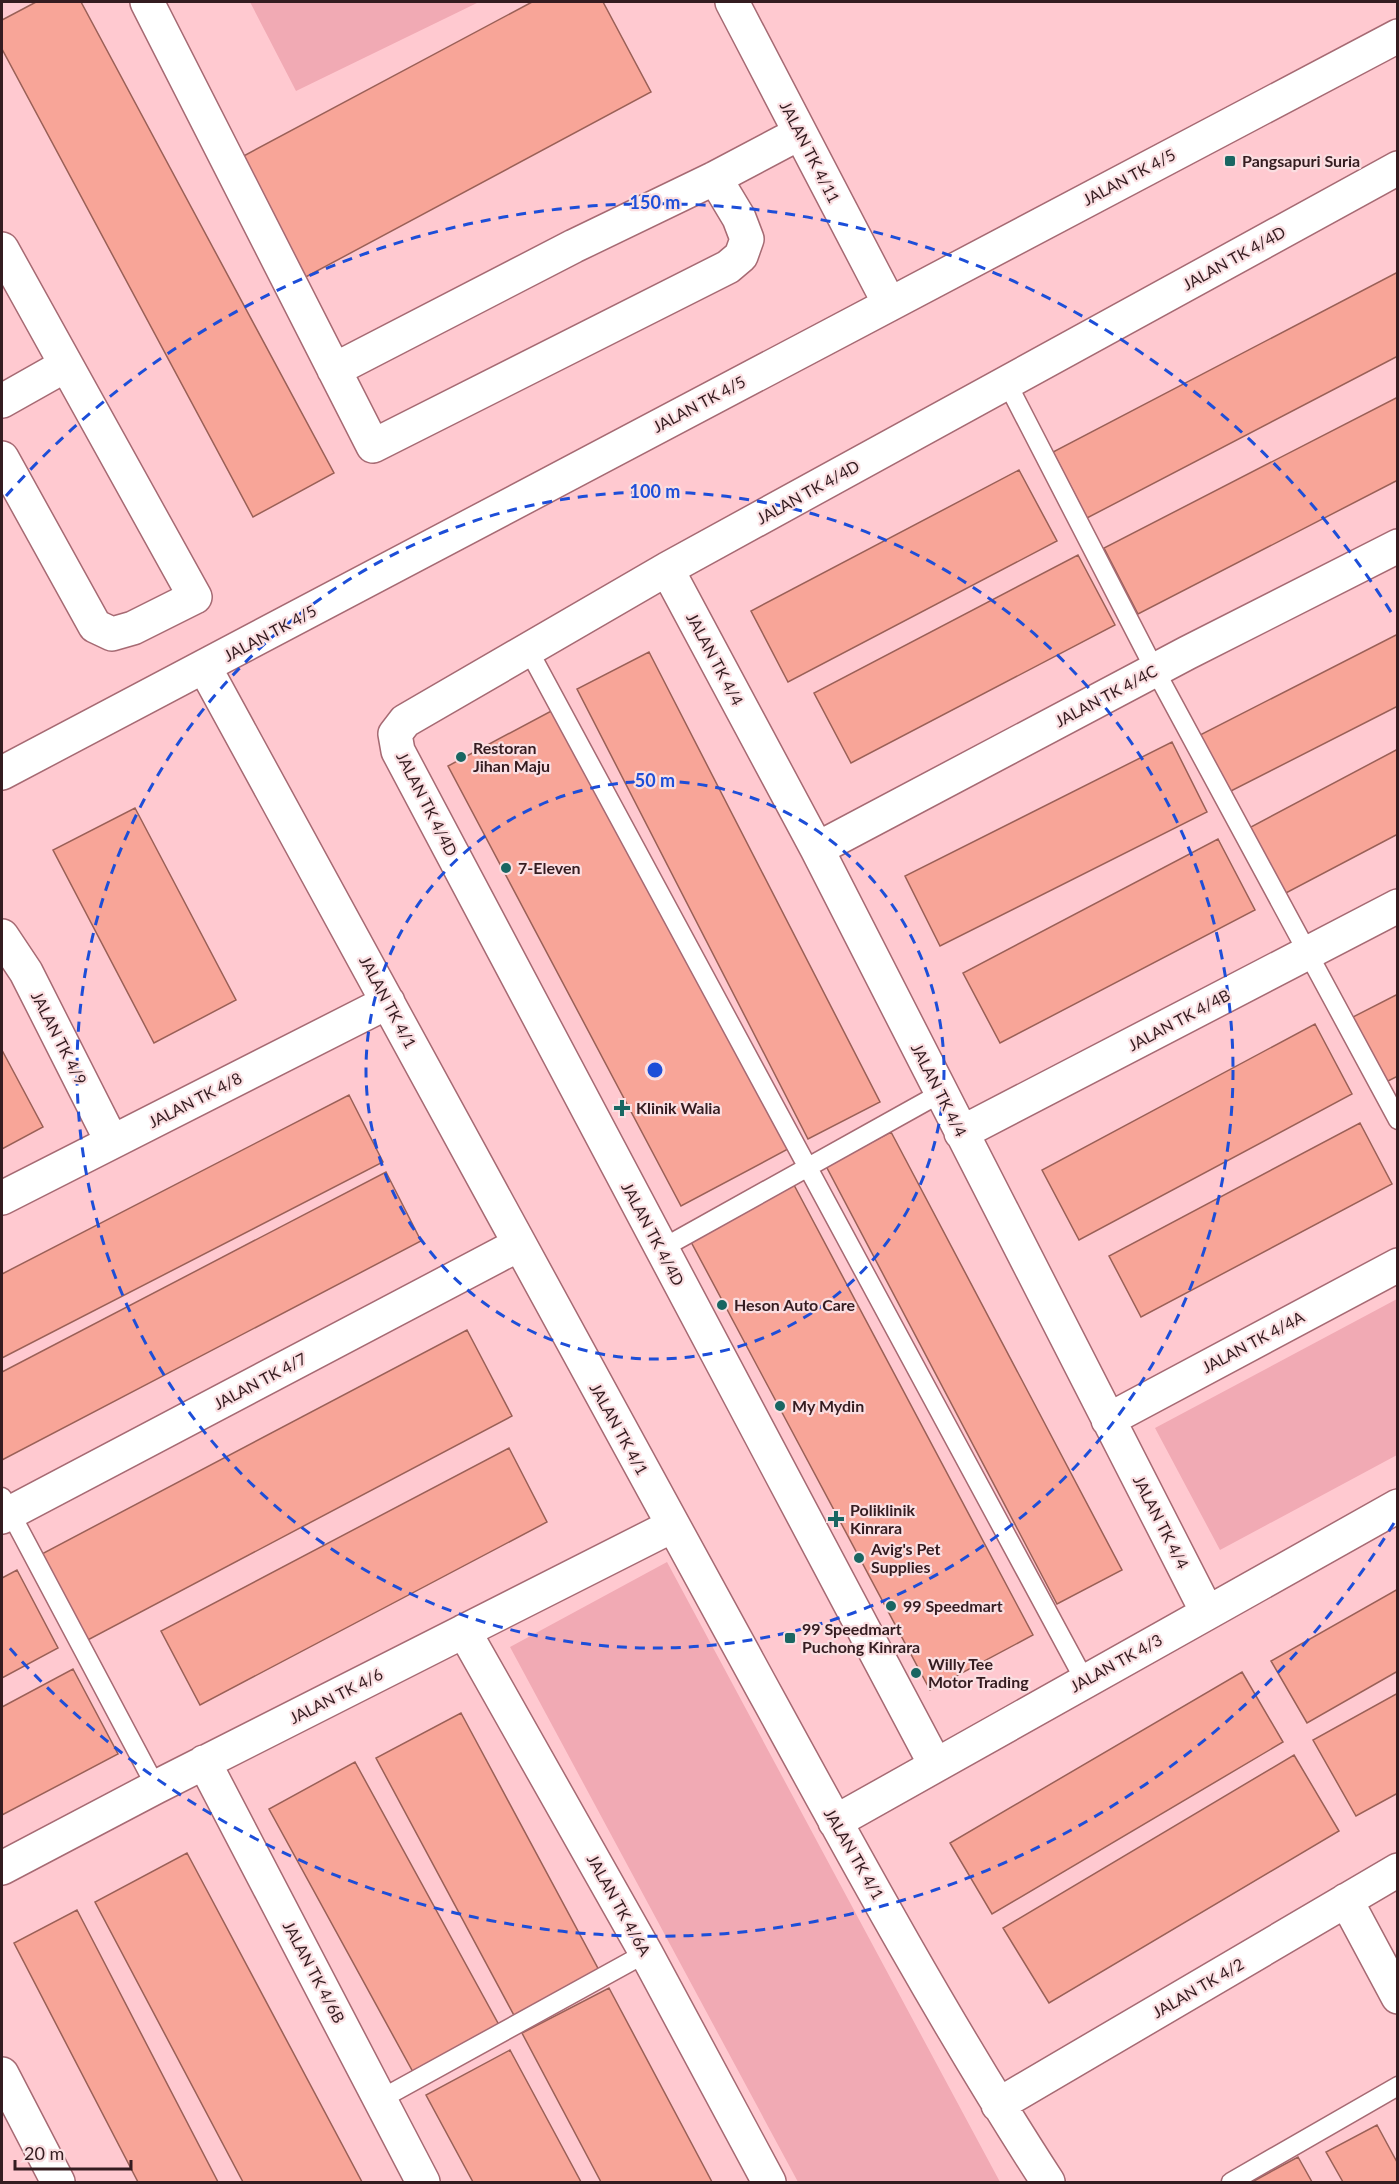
<svg xmlns="http://www.w3.org/2000/svg" width="1399" height="2184" viewBox="0 0 1399 2184" font-family="Lato,sans-serif">
  <rect width="100%" height="100%" fill="#ffc9d0"/>
  <path fill="#f1aab4" d="M250,2H479L296,91Z
    M1397,1299V1455L1220,1550L1155,1428Z
    M667,1562L1000,2182H798L510,1647Z"/>
  <path fill="#f8a598" stroke="#9a6057" stroke-width="1.5" d="M36,2H81L334,473L253,517L2,49V20Z
    M532,2H603L651,92L302,279L238,159Z
    M1398,272V356L1087,518L1053,452Z
    M1398,397V480L1138,614L1104,548Z
    M1019,470L1057,541L788,682L751,611Z
    M1078,555L1115,625L851,763L814,693Z
    M1398,634V706L1229,792L1200,735Z
    M649,652L880,1102L808,1139L577,689Z
    M555,709L788,1149L681,1206L448,766Z
    M1172,742L1207,812L940,946L905,876Z
    M1398,749V834L1284,894L1249,828Z
    M135,808L236,1000L154,1043L53,850Z
    M1218,839L1255,910L1000,1043L963,973Z
    M1398,994V1076L1384,1083L1351,1018Z
    M1315,1024L1352,1094L1079,1240L1042,1170Z
    M3,1052L43,1127L2,1149V1053Z
    M349,1095L383,1162L2,1358V1274Z
    M1360,1123L1392,1184L1141,1317L1109,1256Z
    M891,1132L1122,1570L1057,1604L826,1166Z
    M386,1172L421,1241L2,1460V1372Z
    M794,1185L1033,1635L930,1690L690,1240Z
    M467,1330L512,1416L84,1642L38,1556Z
    M509,1448L547,1522L200,1705L161,1631Z
    M17,1570L58,1648L2,1678V1578Z
    M1398,1589V1671L1307,1723L1271,1661Z
    M73,1669L118,1754L2,1815V1707Z
    M1242,1672L1283,1742L992,1914L950,1843Z
    M1398,1693V1793L1356,1816L1313,1740Z
    M461,1713L601,1974L516,2019L376,1758Z
    M1294,1755L1339,1831L1049,2003L1003,1928Z
    M355,1762L499,2025L413,2072L269,1809Z
    M187,1853L362,2182H243L95,1902Z
    M77,1910L218,2182H138L14,1943Z
    M609,1988L712,2182H601L522,2033Z
    M510,2050L581,2182H473L426,2095Z
    M1377,2125L1398,2164V2182H1343L1326,2152Z
    M1298,2157L1312,2182H1252Z"/>
  <g fill="none" stroke-linecap="round" stroke-linejoin="round">
    <g stroke="#a66a73" stroke-width="21">
      <path id="lane" d="M1007,383L1155,670L1398,1120
        M529,651L1085,1681
        M661,1249L941,1093
        M2,1497L156,1787
        M381,2099L646,1953
        M1231,2182L1398,2086"/>
    </g>
    <g stroke="#a66a73" stroke-width="36">
      <path id="street" d="M147,2L373,446L728,267L741,256L747,239L739,218L715,178
        M732,2L889,303
        M2,249L195,597L133,628L112,634L95,626L2,458
        M334,370L574,246L715,178L800,133
        M2,401L66,365
        M667,569L817,849L1207,1612
        M205,668C382,988 554,1311 731,1631C833,1817 933,2005 1048,2182
        M2,773C469,531 932,281 1398,36
        M817,849L1187,653L1398,546
        M2,936L26,972L112,1142
        M961,1133L1398,906
        M2,1198L388,1002
        M1108,1420L1398,1265
        M2,1517L518,1245
        M464,1631L646,1953L769,2182
        M204,1762L423,2182
        M935,1764L398,751L395,734L405,721L667,569L1398,168
        M835,1822L1398,1506
        M2,1868L156,1787L672,1526
        M1346,1900L1398,1997
        M2,2074L58,2182
        M998,2105L1398,1870"/>
    </g>
    <use href="#lane" stroke="#fff" stroke-width="18"/>
    <use href="#street" stroke="#fff" stroke-width="33"/>
  </g>
  <g fill="none" stroke="#1d4ed8" stroke-width="3" stroke-dasharray="10 8">
    <circle cx="655" cy="1070" r="289"/>
    <circle cx="655" cy="1070" r="578"/>
    <path d="M1394 1523A867 867 0 0 1 6 1644M6 496A867 867 0 0 1 1394 617"/>
  </g>
  <g fill="#196662" stroke="#fadee1" stroke-width="2">
    <rect x="1224" y="155" width="12" height="12" rx="3"/>
    <circle cx="461" cy="757" r="6"/>
    <circle cx="506" cy="868" r="6"/>
    <path d="M619 1099h6v6h6v6h-6v6h-6v-6h-6v-6h6z"/>
    <circle cx="722" cy="1305" r="6"/>
    <circle cx="780" cy="1406" r="6"/>
    <path d="M833 1510h6v6h6v6h-6v6h-6v-6h-6v-6h6z"/>
    <circle cx="859" cy="1558" r="6"/>
    <circle cx="891" cy="1606" r="6"/>
    <rect x="784" y="1632" width="12" height="12" rx="3"/>
    <circle cx="916" cy="1673" r="6"/>
  </g>
  <g text-anchor="middle" stroke-width="4.5" stroke-linejoin="round" paint-order="stroke">
    <g font-size="16" fill="#341c20" stroke="#fadee1">
      <text transform="translate(810 152) rotate(63)" y="6">JALAN TK 4/11</text>
      <text transform="translate(1129 177) rotate(-28)" y="6">JALAN TK 4/5</text>
      <text transform="translate(1234 258) rotate(-29)" y="6">JALAN TK 4/4D</text>
      <text transform="translate(699 404) rotate(-28)" y="6">JALAN TK 4/5</text>
      <text transform="translate(808 492) rotate(-29)" y="6">JALAN TK 4/4D</text>
      <text transform="translate(270 633) rotate(-28)" y="6">JALAN TK 4/5</text>
      <text transform="translate(715 659) rotate(62)" y="6">JALAN TK 4/4</text>
      <text transform="translate(1106 696) rotate(-28)" y="6">JALAN TK 4/4C</text>
      <text transform="translate(427 804) rotate(63)" y="6">JALAN TK 4/4D</text>
      <text transform="translate(388 1002) rotate(62)" y="6">JALAN TK 4/1</text>
      <text transform="translate(1179 1020) rotate(-28)" y="6">JALAN TK 4/4B</text>
      <text transform="translate(59 1038) rotate(63)" y="6">JALAN TK 4/9</text>
      <text transform="translate(939 1090) rotate(63)" y="6">JALAN TK 4/4</text>
      <text transform="translate(195 1100) rotate(-27)" y="6">JALAN TK 4/8</text>
      <text transform="translate(653 1234) rotate(62)" y="6">JALAN TK 4/4D</text>
      <text transform="translate(1253 1342) rotate(-28)" y="6">JALAN TK 4/4A</text>
      <text transform="translate(260 1381) rotate(-28)" y="6">JALAN TK 4/7</text>
      <text transform="translate(619 1429) rotate(61)" y="6">JALAN TK 4/1</text>
      <text transform="translate(1161 1522) rotate(63)" y="6">JALAN TK 4/4</text>
      <text transform="translate(1116 1663) rotate(-29)" y="6">JALAN TK 4/3</text>
      <text transform="translate(336 1696) rotate(-27)" y="6">JALAN TK 4/6</text>
      <text transform="translate(854 1854) rotate(60)" y="6">JALAN TK 4/1</text>
      <text transform="translate(619 1905) rotate(61)" y="6">JALAN TK 4/6A</text>
      <text transform="translate(314 1972) rotate(62)" y="6">JALAN TK 4/6B</text>
      <text transform="translate(1198 1988) rotate(-30)" y="6">JALAN TK 4/2</text>
    </g>
    <g font-size="16" font-weight="bold" fill="#341c20" stroke="#fadee1" text-anchor="start">
      <text x="1242" y="167">Pangsapuri Suria</text>
      <text x="473" y="754">Restoran<tspan x="473" dy="18">Jihan Maju</tspan></text>
      <text x="518" y="874">7-Eleven</text>
      <text x="636" y="1114">Klinik Walia</text>
      <text x="734" y="1311">Heson Auto Care</text>
      <text x="792" y="1412">My Mydin</text>
      <text x="850" y="1516">Poliklinik<tspan x="850" dy="18">Kinrara</tspan></text>
      <text x="871" y="1555">Avig's Pet<tspan x="871" dy="18">Supplies</tspan></text>
      <text x="903" y="1612">99 Speedmart</text>
      <text x="802" y="1635">99 Speedmart<tspan x="802" dy="18">Puchong Kinrara</tspan></text>
      <text x="928" y="1670">Willy Tee<tspan x="928" dy="18">Motor Trading</tspan></text>
    </g>
  </g>
  <circle cx="655" cy="1070" r="9" fill="#1d4ed8" stroke="#fadee1" stroke-width="3"/>
  <g font-size="18" text-anchor="middle" font-weight="bold" fill="#1d4ed8" stroke="#fadee1" stroke-width="4.5" stroke-linejoin="round" paint-order="stroke">
    <text x="655" y="209">150 m</text>
    <text x="655" y="498">100 m</text>
    <text x="655" y="787">50 m</text>
  </g>
  <rect width="1399" height="2184" fill="none" stroke="#341c20" stroke-width="6"/>
  <path d="M15 2160v9h116v-9" fill="none" stroke="#341c20" stroke-width="3"/>
  <text x="24" y="2160" font-size="18" fill="#341c20" stroke="#fadee1" stroke-width="4.5" paint-order="stroke">20 m</text>
</svg>
